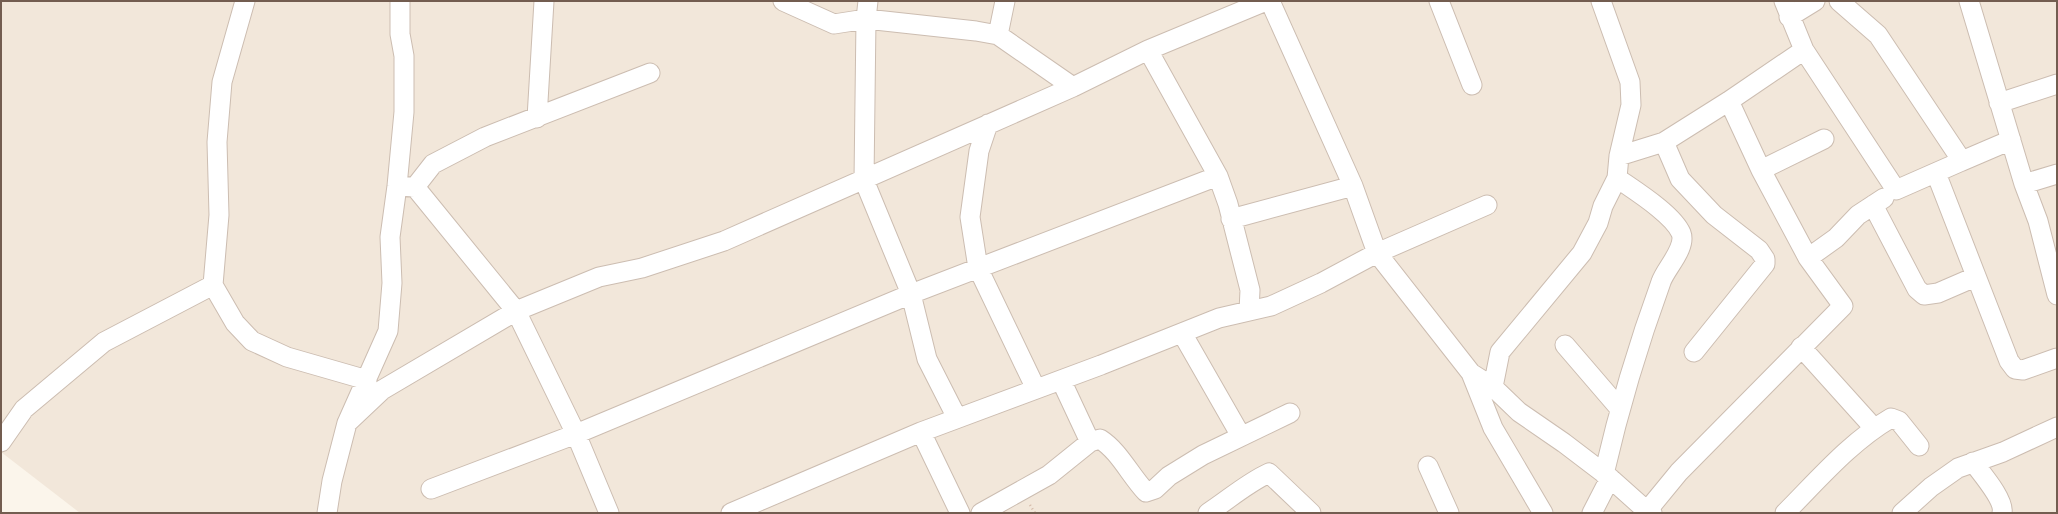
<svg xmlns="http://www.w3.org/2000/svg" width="2058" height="514" viewBox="0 0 2058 514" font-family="Lato,sans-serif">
  <rect width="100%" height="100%" fill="#fbf5eb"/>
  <path fill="#f2e7da" d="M1,1H2057V513H80L1,452Z"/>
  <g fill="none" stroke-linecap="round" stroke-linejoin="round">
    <g stroke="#ccbdb1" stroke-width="21">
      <path id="street" d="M245,1L222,82L217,142L219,215L213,285L235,323L252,341L287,357L367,380
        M783,1L834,24L866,19L976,31L998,35L1073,87
        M868,1L866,19L864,180L911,294L927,359L957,418
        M1270,1L1353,186L1377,253L1471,373L1493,387L1519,412L1564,443L1610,478L1647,511L1652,513
        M1439,1L1472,85
        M1784,1L1804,50L1896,190L1962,161
        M1839,1L1878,35L1962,161L2011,140
        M1969,1L2024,184L2038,221L2057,295
        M1789,17L1815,1
        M998,35L1005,1
        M1148,50L1218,176L1228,204L1250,290L1249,311
        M1999,103L2057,84
        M537,118L544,1
        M988,124L979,151L970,217L978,268L1036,389
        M1664,142L1680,179L1714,215L1759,250L1765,259V264L1694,352
        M1619,156L1664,142L1729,101L1804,50
        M1761,170L1824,139
        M1936,173L2009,361L2015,369L2023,370L2057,358
        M2024,184L2057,174
        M397,186L415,187L516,311L576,434L609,513
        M415,187L433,164L485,137L650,73
        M1873,205L1917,289L1924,295L1938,293L1975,277
        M1231,219L1353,186
        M1808,258L1836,238L1858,215L1884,198
        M1182,333L1241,436
        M1565,345L1620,409
        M1801,347L1874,428
        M1471,373L1493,428L1543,513
        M1493,387L1500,352L1582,253L1598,223L1603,206L1617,178L1619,156L1631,105L1630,82L1601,1
        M347,423L382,390L516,311L599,277L642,268L724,241L1073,87L1148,50L1266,1
        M921,432L960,513
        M1,442L24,409L104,342L213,285
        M1090,442L1100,439C1119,451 1130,475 1146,492L1155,489L1169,476L1203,455L1290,413
        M1973,462C1981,473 2005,500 2002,513
        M1428,466L1449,513
        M1604,474C1619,409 1638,345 1661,282C1665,269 1687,248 1681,233C1673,214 1634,190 1617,178
        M431,489L576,434L911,294L1218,176
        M1647,511L1679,472L1843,306L1808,258L1761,170L1729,101
        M327,513L332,481L347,423L388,331L392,283L390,237L397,186L404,112V56L400,34V1
        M731,513L921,432L1101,365L1219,318L1271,306L1321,283L1377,253L1487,205
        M981,513L1049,475L1090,442L1061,380
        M1208,513C1228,500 1247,483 1269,473L1311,513
        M1592,513L1610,478
        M1785,513C1818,480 1850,442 1891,418L1899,421L1919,446
        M1902,513L1931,487L1958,468L2003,452L2057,427"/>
    </g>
    <path stroke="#d3b9a8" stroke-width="2.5" stroke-dasharray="1 3" stroke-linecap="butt" d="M1030,505L1035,513"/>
    <use href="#street" stroke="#fff" stroke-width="19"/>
  </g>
  <rect width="2058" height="514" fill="none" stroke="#735d50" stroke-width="4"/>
</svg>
